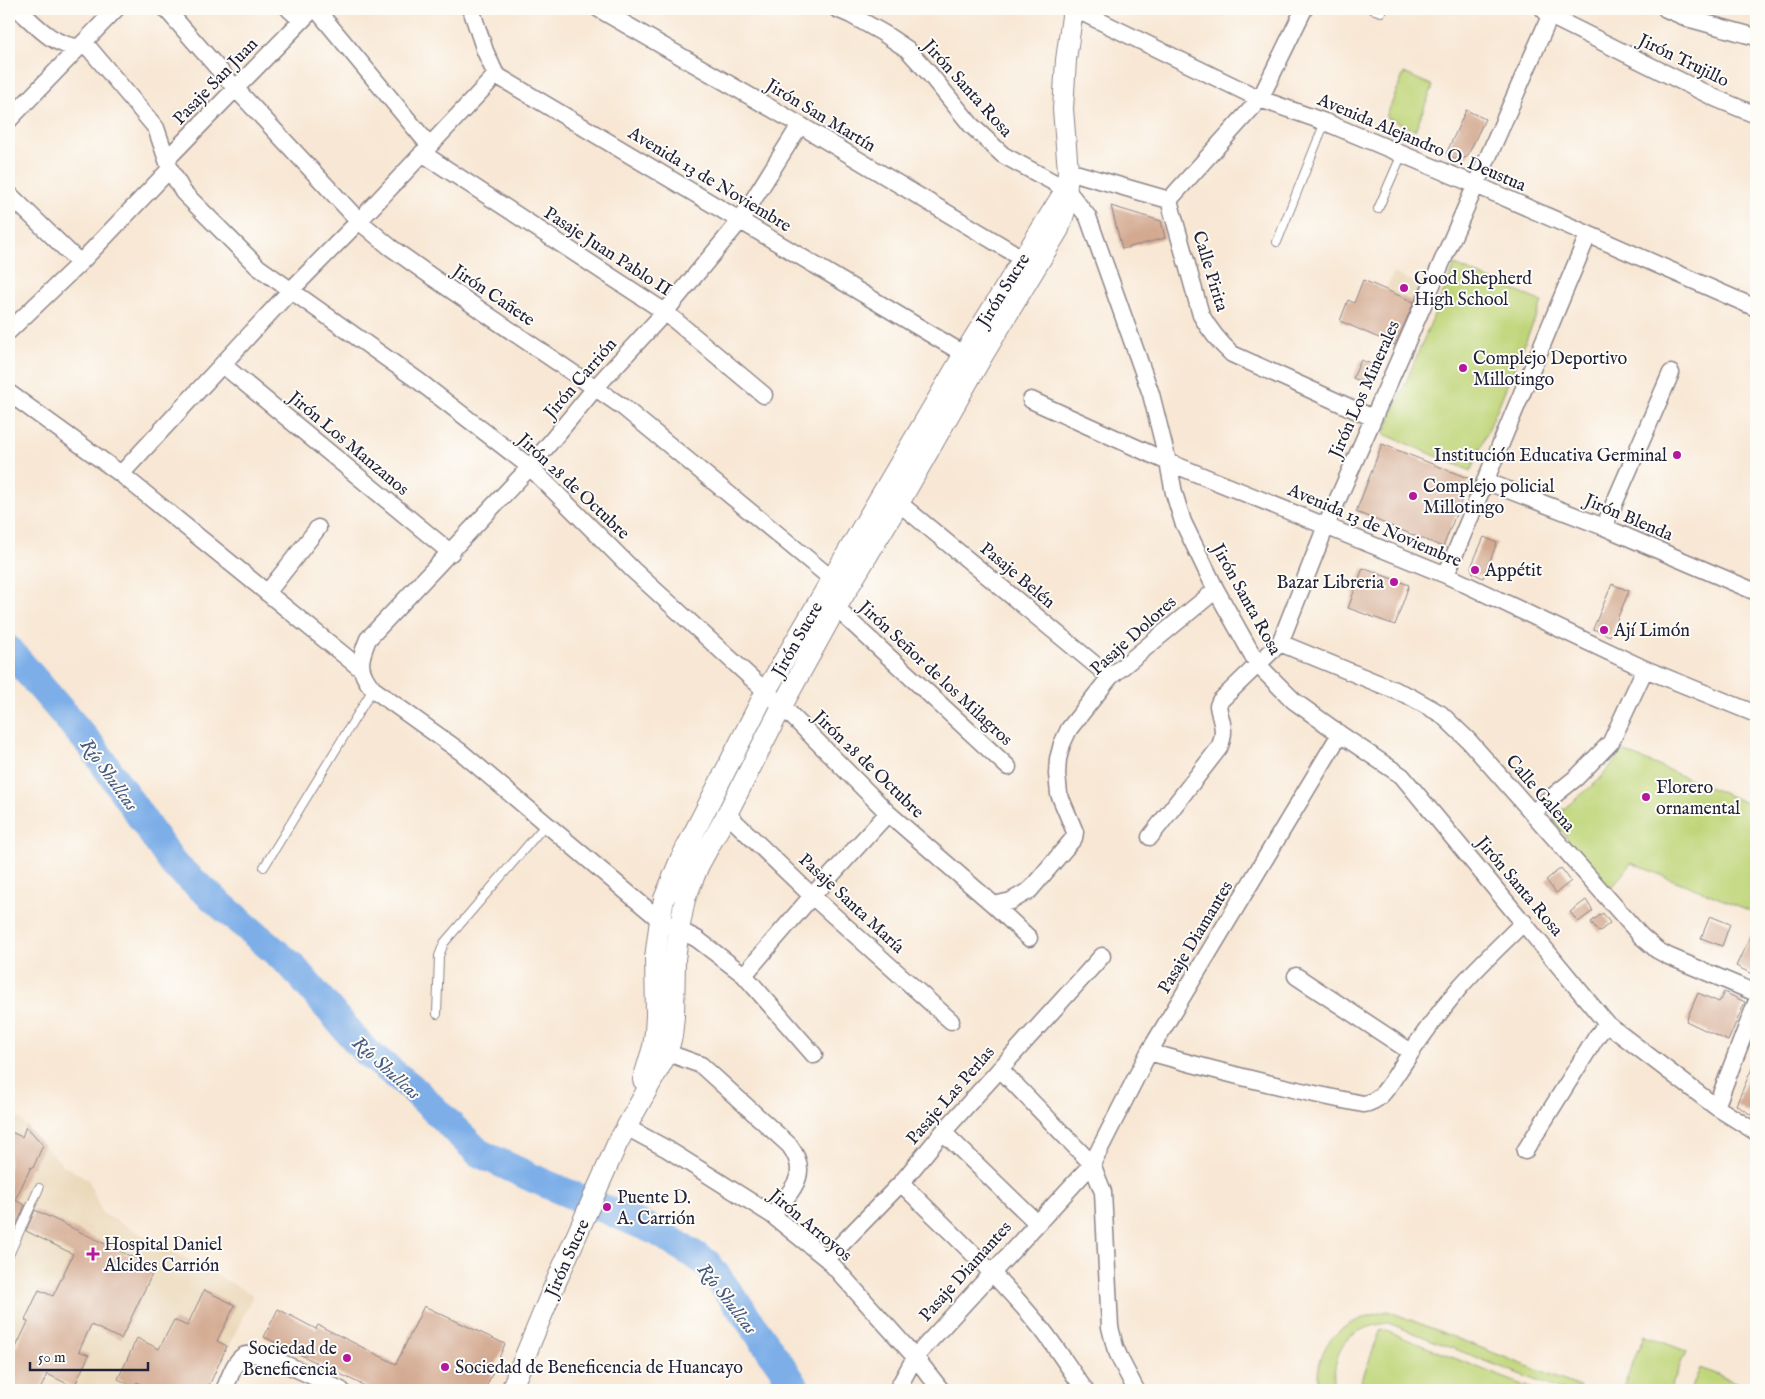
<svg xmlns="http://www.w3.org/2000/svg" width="1765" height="1399" viewBox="0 0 1765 1399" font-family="'IM FELL English',serif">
  <rect width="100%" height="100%" fill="#fdfcf7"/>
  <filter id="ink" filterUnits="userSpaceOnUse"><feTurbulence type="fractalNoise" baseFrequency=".02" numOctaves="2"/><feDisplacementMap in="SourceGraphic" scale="10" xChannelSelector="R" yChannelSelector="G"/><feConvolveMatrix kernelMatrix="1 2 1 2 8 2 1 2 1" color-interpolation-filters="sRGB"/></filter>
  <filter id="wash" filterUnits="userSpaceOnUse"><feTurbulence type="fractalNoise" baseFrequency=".0096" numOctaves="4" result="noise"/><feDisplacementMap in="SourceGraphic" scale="20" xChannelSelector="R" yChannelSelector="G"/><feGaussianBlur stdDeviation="1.12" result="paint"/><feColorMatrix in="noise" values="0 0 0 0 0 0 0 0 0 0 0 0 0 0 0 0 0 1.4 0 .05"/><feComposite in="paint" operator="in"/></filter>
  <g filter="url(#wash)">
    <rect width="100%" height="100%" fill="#f8e7d4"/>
    <path fill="#ebd8ba" d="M1393,273L1423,286L1415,303L1386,290Z
      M9,1108L64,1166L88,1179L102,1213L253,1295L209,1390H9Z"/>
    <path fill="#c0d579" stroke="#717c5a" d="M1404,73L1433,86L1415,130L1386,117Z
      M1455,265L1542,302L1471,471L1384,434Z
      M1623,751L1756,807V913L1631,863L1608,893L1554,821L1555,816L1599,780Z
      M1388,1311L1580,1387L1582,1390H1560L1388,1323C1346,1328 1332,1350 1334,1390H1318C1315,1339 1342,1321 1388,1311Z
      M1381,1329L1535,1390H1358Z
      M1644,1335L1686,1351L1670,1390H1622Z
      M1700,1368L1755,1390H1691Z"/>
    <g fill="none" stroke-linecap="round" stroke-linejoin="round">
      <path stroke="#7daee8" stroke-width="29" d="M9,650L94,749L173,864L292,966L364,1050L411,1087L479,1153L537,1180L658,1232L707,1263L744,1313L785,1371L797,1390"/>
    </g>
    <g id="blocks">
      <path fill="#d3a990" d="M1466,110L1485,119L1467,157L1458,160L1446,154Z
        M1111,206L1161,221L1165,238L1122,249Z
        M1363,280L1414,302L1395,345L1340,321L1348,300L1354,303Z
        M1361,360L1374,365L1367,384L1353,378Z
        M1382,444L1470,479L1443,547L1356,512Z
        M1484,537L1497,543L1483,578L1473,573L1471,567Z
        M1363,568L1409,585L1395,625L1348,608Z
        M1612,584L1629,591L1610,636L1593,629Z
        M1561,868L1571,881L1556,893L1546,880Z
        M1586,900L1593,911L1578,922L1570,912Z
        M1603,913L1610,923L1599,932L1591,922Z
        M1710,916L1730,924L1722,946L1701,938Z
        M1756,924V976L1736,966Z
        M1724,992L1745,1002L1728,1041L1686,1021L1698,993L1719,1002Z
        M1756,1059V1118L1736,1105Z
        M26,1126L43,1145L33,1168L31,1167L15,1200L25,1205L16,1227L9,1223V1131L22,1137Z
        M35,1210L155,1268L121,1339L91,1325L79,1351L89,1355L74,1387L47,1374L40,1390H9V1362L28,1322L25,1320L39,1290L53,1296L73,1254L26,1231Z
        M204,1290L235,1305L217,1341L227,1346L207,1390H154L137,1382L134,1387L118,1379L137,1338L159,1349L174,1320L187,1326Z
        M424,1306L505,1344L485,1390H373L264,1337L278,1309L316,1329L318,1325L396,1364Z"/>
    </g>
  </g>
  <g filter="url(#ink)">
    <use href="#blocks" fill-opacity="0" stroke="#8d8488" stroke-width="1"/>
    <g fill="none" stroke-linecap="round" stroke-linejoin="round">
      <g stroke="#8d8488" stroke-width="10">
        <path id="service" d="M1372,9L1381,12
          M1378,209L1402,154
          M1277,242L1325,122
          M264,867L373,689
          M437,1014L439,956L444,943L546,824
          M9,1255L39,1188"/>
      </g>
      <g stroke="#8d8488" stroke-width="19">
        <path id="minor" d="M18,9C36,25 52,45 77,47
          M166,9L236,89L359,221L390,247L435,279L623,407L832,579
          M289,9L301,20
          M316,9L429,145
          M471,9L485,51L496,75L964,354
          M599,9L800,125L1022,258
          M837,9L851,15L883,33L907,49L928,72L971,125L1003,155L1066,189L1088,217L1151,394L1168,462L1174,493L1183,522L1216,590L1258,665L1294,701L1340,734L1402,776L1607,1024L1716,1107L1756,1132
          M1075,9L1260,99L1325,122L1476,185L1756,308
          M1666,9L1687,18L1756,37
          M1544,10L1550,16L1715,98L1756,115
          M84,42L156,128L170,169L183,192L258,267L420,382L530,467L633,570L782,706L888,813L994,905L1029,938
          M9,120L116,9
          M800,125L740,221L665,312L596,387L530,467L368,639C359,660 357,670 373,689L461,752L660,920L697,939L744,975L814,1055
          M422,153L665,312L764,395
          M167,159L313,9
          M1068,171L1169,200L1201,315C1210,331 1219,342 1232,354L1373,418
          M9,194L80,263
          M1169,200L1260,99L1304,9
          M9,331L80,263L170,169
          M223,365L451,553
          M9,393L121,474
          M1031,400L1168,462L1446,575L1645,669L1756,714
          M1485,481L1604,527L1756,592
          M899,503L1110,677
          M1604,527L1671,373
          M1446,575L1588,235
          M267,593L318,528
          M836,608L1008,767
          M1280,643L1409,696L1441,714L1469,741L1641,936L1657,950L1668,956L1756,993
          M361,669L121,474L291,290L359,221L496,75
          M1532,813L1577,777L1611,742L1645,669
          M727,814L812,896L951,1021
          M1150,837L1219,748C1227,729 1221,724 1218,706L1220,701L1280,643L1326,526L1550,16
          M994,905L1011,901L1030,890L1074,838L1075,832L1059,794L1057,774L1058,759L1062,744L1069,729L1110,677L1216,590
          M744,975L812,896L888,813
          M1296,976L1411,1052
          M657,1049L701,1065L789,1145C812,1175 791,1190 772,1215
          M1149,1052C1220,1072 1290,1090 1363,1104C1382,1102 1390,1083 1400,1069C1418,1041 1438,1014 1459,988C1479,965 1502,944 1524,922
          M1000,1069L1092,1164L1103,1192L1110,1327L1115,1347L1121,1361L1136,1390
          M1716,1107L1756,1003
          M626,1127L667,1149L772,1215L827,1259L915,1357L941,1390
          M943,1132L1037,1223
          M1525,1151L1597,1036L1607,1024
          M901,1183C948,1230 999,1276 1041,1328C1057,1348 1070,1370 1085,1390
          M827,1259L901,1183L943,1132L1102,956
          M224,1390C229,1380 233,1363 243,1356C257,1347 324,1382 341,1390
          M897,1390L915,1357L1092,1164L1149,1052L1340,734"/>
      </g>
      <g stroke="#8d8488" stroke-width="22">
        <path id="tertiary" d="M643,1080L653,1047L655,1032L656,1015L655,958L660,920L664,899L680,860L766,691L964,354L1061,197
          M511,1390L552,1291L617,1144L667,1054L672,1036L674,1016L675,959L679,930L685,899L699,865L727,814L782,706L836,608L899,503L983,355L1059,229L1065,211L1068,171L1063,109L1066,60L1073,9"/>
      </g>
      <use href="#service" stroke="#fff" stroke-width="8"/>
      <use href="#minor" stroke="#fff" stroke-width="16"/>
      <use href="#tertiary" stroke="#fff" stroke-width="20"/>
    </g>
  </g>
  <g fill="#b5179e" stroke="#fdfcf7" stroke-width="2">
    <circle cx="1404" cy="288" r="5"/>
    <circle cx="1463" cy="368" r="5"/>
    <circle cx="1677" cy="455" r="5"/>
    <circle cx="1413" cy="496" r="5"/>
    <circle cx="1475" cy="570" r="5"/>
    <circle cx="1394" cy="582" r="5"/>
    <circle cx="1604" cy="630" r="5"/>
    <circle cx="1646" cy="797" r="5"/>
    <circle cx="607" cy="1207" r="5"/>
    <path d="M90.5 1246.5h5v5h5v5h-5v5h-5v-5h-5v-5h5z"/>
    <circle cx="347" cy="1358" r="5"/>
    <circle cx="445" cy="1367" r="5"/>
  </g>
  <g text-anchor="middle" stroke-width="4" stroke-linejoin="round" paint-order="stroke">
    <g font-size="18" fill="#22223b" stroke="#fdfcf7">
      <text transform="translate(1684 60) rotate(26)" y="6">Jirón Trujillo</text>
      <text transform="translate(215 81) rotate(-46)" y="6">Pasaje San Juan</text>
      <text transform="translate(968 88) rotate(48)" y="6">Jirón Santa Rosa</text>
      <text transform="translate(821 115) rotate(31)" y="6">Jirón San Martín</text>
      <text transform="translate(1422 142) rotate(23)" y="6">Avenida Alejandro O. Deustua</text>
      <text transform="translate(710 179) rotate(31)" y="6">Avenida 13 de Noviembre</text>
      <text transform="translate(608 251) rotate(33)" y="6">Pasaje Juan Pablo II</text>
      <text transform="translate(1211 271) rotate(73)" y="6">Calle Pirita</text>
      <text transform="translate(1003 290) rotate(-58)" y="6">Jirón Sucre</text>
      <text transform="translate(494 295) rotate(34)" y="6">Jirón Cañete</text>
      <text transform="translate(580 378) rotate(-49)" y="6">Jirón Carrión</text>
      <text transform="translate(1364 389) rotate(-66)" y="6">Jirón Los Minerales</text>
      <text transform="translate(349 443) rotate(40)" y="6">Jirón Los Manzanos</text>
      <text transform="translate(574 486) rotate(43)" y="6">Jirón 28 de Octubre</text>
      <text transform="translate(1629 517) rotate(23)" y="6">Jirón Blenda</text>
      <text transform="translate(1375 525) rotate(23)" y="6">Avenida 13 de Noviembre</text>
      <text transform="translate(1018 575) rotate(40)" y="6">Pasaje Belén</text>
      <text transform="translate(1247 599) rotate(61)" y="6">Jirón Santa Rosa</text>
      <text transform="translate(1133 635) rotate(-42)" y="6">Pasaje Dolores</text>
      <text transform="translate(797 639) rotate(-60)" y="6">Jirón Sucre</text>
      <text transform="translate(936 673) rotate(43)" y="6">Jirón Señor de los Milagros</text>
      <text transform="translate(869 764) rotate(44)" y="6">Jirón 28 de Octubre</text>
      <text transform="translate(1541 793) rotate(49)" y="6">Calle Galena</text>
      <text transform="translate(1520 886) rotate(50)" y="6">Jirón Santa Rosa</text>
      <text transform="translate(852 903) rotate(43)" y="6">Pasaje Santa María</text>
      <text transform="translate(1195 937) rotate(-59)" y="6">Pasaje Diamantes</text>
      <text transform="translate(950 1095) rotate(-49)" y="6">Pasaje Las Perlas</text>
      <text transform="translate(811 1225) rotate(40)" y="6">Jirón Arroyos</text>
      <text transform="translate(567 1258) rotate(-66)" y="6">Jirón Sucre</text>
      <text transform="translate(965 1271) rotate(-48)" y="6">Pasaje Diamantes</text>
    </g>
    <g font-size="18" fill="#22223b" stroke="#fdfcf7" text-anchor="start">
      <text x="1414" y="284">Good Shepherd<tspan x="1414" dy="21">High School</tspan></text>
      <text x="1473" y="364">Complejo Deportivo<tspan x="1473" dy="21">Millotingo</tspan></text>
      <text x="1667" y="461" text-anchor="end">Institución Educativa Germinal</text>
      <text x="1423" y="492">Complejo policial<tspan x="1423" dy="21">Millotingo</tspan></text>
      <text x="1485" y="576">Appétit</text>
      <text x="1384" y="588" text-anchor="end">Bazar Libreria</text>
      <text x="1614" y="636">Ají Limón</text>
      <text x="1656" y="793">Florero<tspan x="1656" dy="21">ornamental</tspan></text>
      <text x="617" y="1203">Puente D.<tspan x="617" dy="21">A. Carrión</tspan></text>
      <text x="104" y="1250">Hospital Daniel<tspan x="104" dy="21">Alcides Carrión</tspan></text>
      <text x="337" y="1354" text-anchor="end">Sociedad de<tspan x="337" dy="21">Beneficencia</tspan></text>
      <text x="455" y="1373">Sociedad de Beneficencia de Huancayo</text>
    </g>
    <g font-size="19" font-style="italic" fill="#465a80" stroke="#fdfcf7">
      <text transform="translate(110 774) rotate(54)" y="7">Río Shullcas</text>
      <text transform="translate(387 1067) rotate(42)" y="7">Río Shullcas</text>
      <text transform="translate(728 1298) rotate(52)" y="7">Río Shullcas</text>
    </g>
  </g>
  <rect width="1765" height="1399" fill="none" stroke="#fdfcf7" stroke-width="30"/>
  <path d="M30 1362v8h118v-8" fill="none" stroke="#22223b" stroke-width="2.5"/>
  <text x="38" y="1362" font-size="15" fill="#22223b" stroke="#fdfcf7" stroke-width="4" paint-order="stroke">50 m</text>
</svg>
